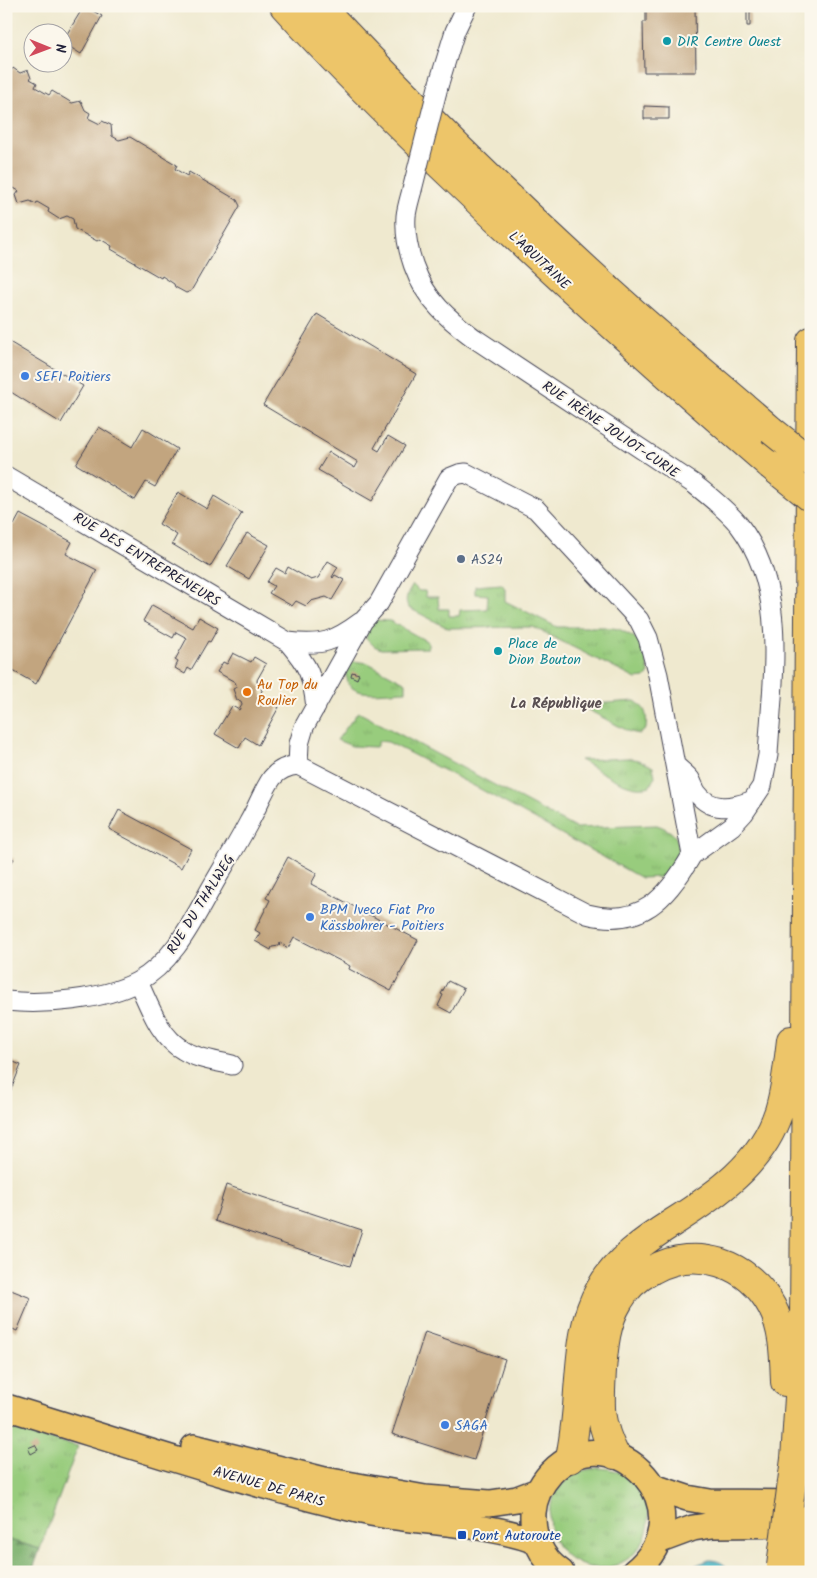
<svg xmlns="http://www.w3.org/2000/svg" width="817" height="1578" viewBox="0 0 817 1578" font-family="Kalam,sans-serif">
  <defs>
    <pattern id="grass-tufts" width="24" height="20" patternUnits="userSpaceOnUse" patternTransform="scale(1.25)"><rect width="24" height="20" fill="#98cc7d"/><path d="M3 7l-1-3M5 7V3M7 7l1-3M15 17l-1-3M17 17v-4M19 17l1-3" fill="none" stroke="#83af6d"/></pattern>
    <pattern id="forest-firs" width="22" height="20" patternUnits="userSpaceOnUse" patternTransform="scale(1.25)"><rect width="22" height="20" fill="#7ab06c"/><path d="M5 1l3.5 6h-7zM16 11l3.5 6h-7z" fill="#648f5a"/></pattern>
    <pattern id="water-ripples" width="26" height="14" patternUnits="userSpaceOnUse" patternTransform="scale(1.25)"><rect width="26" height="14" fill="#49b6c5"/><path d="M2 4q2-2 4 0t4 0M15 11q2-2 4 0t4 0" fill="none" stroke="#3c94a1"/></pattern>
  </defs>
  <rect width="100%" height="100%" fill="#fbf7ec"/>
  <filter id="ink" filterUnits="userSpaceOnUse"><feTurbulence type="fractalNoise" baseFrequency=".02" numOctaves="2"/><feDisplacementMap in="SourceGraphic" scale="10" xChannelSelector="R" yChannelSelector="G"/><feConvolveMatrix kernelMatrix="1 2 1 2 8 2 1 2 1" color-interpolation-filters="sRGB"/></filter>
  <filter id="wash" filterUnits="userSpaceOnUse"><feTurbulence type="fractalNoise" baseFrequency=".0096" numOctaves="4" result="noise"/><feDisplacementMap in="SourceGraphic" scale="20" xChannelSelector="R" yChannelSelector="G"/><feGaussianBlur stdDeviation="1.12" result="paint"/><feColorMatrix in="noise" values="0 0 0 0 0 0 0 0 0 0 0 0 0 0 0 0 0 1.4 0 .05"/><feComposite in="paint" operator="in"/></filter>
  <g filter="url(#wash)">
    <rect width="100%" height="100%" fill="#efe9cf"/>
    <path fill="url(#grass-tufts)" stroke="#5d775c" d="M502,584L505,589V601L557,627H604L619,629L634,637L644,646L649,673L645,678L636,679L533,627L448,628L409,608C403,599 408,593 413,585L419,591H425L426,597H438L439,609H449V616H459L460,610L487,609L488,595L475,594V586Z
      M375,620L390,621L428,642V648L381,649L374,646L366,638L368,628Z
      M353,661L368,663L406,683V691C392,691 365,696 354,689C348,686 347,678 345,672Z
      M635,701C647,709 647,715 646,729L640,734L630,732L579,705Z
      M358,712L575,828L657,825C689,836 680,857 662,877L641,878L480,789L388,742L379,741L376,747L352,746L337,740Z
      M628,758L639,760L653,767L655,776L650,786C628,793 600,770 580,760Z
      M6,1428L78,1446L40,1549L6,1539Z
      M549 1518a50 50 0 1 1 100 0a50 50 0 1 1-100 0Z"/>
    <path fill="url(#forest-firs)" stroke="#4e6954" d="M6,1539L40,1549L32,1572H6Z"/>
    <path fill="url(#water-ripples)" stroke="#366c80" d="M709,1560C718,1560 725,1563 730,1572H691L696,1565Z"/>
    <g id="blocks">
      <path fill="#c2a57f" d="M84,6L102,16L81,54L62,42Z
        M653,6H695L696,72H644L643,22H646V9H653Z
        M747,6H750V26H747Z
        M13,68L20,73L28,70L31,78L30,79L37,83L35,87L49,95L52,91L72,103L81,101L85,110L90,113L88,118L100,124L102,121L111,125L112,136L119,140L130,137L177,165L175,169L187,176L189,172L237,200L240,206L191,291L186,293L175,287L174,284L162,276L161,278L111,249L112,246L100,239L97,241L75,229L73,219L67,216L59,219L48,212L49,209L37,202L36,204L30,201L19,204L16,195L19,191L12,187L10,190L6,188V70L10,72Z
        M644,106L669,107V119H644Z
        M317,314L416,374L374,448L379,451L388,436L405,446L372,501L318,470L329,452L355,468L358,462L263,405Z
        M6,340L83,386L61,423L6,389Z
        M99,427L132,447L143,428L177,449L155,487L146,482L135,500L76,464Z
        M178,492L207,509L214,496L242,513L210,567L172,544L177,535L159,524Z
        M20,514L72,542L66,554L97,570L36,684L6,667V520L14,525Z
        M247,533L269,545L249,579L227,566Z
        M328,561L338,567L332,577L333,578L335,575L344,580L332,600L326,597L311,601L306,606L296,601L292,606L269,593L274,586L267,582L276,568L285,573L288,567L311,580L318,578Z
        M152,605L193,628L199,617L218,628L210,642L208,641L191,670L188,668L185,674L175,668L178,662L175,660L187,638L176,632L173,638L143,621Z
        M233,653L251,662L254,657L266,664L257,680L259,686H261L262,691L261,692L263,698L279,707L258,745L245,737L239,748L215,734L232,706L239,710L242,705L241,701L237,700L233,689L237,687L235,682L217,672L223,662L227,664Z
        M352,672L359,674L357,679L351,676Z
        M119,810L191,849L181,868L109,829Z
        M6,854L14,859L6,871Z
        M288,857L317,873L311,884L418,940L391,991L349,969L350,966L294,937L288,948L280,943L279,946L272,947L271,950L255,941L260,933L255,930L270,900L266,898Z
        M448,981L464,989L451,1013L438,1006L443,995L441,994Z
        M6,1059L21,1065L6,1102Z
        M226,1185L362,1230L350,1266L215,1221Z
        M6,1288L31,1298L17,1331L6,1326Z
        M425,1332L505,1359L474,1460L392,1434Z
        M35,1445L38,1450L31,1454L28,1448Z"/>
    </g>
  </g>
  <g filter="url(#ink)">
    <use href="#blocks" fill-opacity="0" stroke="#414051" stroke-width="1"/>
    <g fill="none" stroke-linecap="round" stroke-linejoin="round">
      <g stroke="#414051" stroke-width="21">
        <path id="minor" d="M439,83L455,31L467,6
          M412,190C410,198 407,207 406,216C404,248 417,285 439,308C450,320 462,329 474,338L694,484C710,497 726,509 739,525C789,590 772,679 768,755L762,786L744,813L732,826L692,855
          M466,473L536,509L639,620L648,638L658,675L692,855C667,898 641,928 587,914L298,765L299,744L304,727L363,621L379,603L449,478L459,474Z
          M6,476L288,642C309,667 312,674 316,707
          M288,642C322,646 334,642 361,622
          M675,765C680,770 686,774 690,779C693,784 694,789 697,793C711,812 732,808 751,801
          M138,982C149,1004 159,1037 183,1050C197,1059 216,1061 232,1065
          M6,1001C44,1005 103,1000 137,982C174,962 193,920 213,885C225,864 238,843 249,822C257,808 263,791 272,778C279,769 288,766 298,765"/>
      </g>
      <g stroke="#414051" stroke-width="28">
        <path id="major" d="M6,1407C124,1443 242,1483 362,1511C419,1524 481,1521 536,1541
          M194,1447L325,1480L425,1498L490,1503L517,1499L538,1491
          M654,1487L687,1498L710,1502L811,1503
          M658,1541L693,1528L713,1525L805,1524
          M561,1572C541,1559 532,1536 533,1513C534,1497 541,1484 551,1473C615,1408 709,1512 634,1572"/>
      </g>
      <g stroke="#414051" stroke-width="30">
        <path id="highway" d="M284,6C341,69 401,128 462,186C562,282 665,374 770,465
          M320,6C422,114 528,218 639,317C682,355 727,391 771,430
          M615,1455C598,1420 600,1408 602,1370C604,1346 606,1322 619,1301C626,1288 639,1277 652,1270C696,1245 749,1263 772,1307C784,1330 784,1357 785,1382
          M570,1459C574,1436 577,1414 578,1391C581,1356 582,1320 600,1289C615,1261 645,1240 672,1223C716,1195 762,1164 779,1111C786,1088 788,1064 791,1040
          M795,1459L804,1320L811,341"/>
      </g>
      <use href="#minor" stroke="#fff" stroke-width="19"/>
      <use href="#major" stroke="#edc569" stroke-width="25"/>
      <use href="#highway" stroke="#edc569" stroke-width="28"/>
      <g stroke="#414051" stroke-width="21" stroke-linecap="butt">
        <path id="minor-bridge" d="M412,190L439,83"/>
      </g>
      <g stroke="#414051" stroke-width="30" stroke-linecap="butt">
        <path id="highway-bridge" d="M771,430L811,462
          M770,465L811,498
          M781,1566L795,1459
          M805,1567L811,1518"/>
      </g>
      <use href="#minor-bridge" stroke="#fff" stroke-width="19"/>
      <use href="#highway-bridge" stroke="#edc569" stroke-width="28"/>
    </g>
  </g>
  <g fill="#0f9aa8" stroke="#fbf7ec" stroke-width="2">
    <circle cx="667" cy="41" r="5"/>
    <circle cx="498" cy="651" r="5"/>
  </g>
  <g fill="#3f7fe0" stroke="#fbf7ec" stroke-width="2">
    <circle cx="25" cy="376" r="5"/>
    <circle cx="310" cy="917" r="5"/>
    <circle cx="445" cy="1425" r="5"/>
  </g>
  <circle fill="#5c6f8a" stroke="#fbf7ec" stroke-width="2" cx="461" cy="559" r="5"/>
  <circle fill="#e8710a" stroke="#fbf7ec" stroke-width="2" cx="247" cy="692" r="5"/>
  <rect fill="#1a4fb4" stroke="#fbf7ec" stroke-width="2" x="457" y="1530" width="10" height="10" rx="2.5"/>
  <g text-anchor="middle" stroke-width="4" stroke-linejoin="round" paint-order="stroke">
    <g font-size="14" fill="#0d838f" stroke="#fbf7ec" text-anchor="start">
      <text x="677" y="46">DIR Centre Ouest</text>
      <text x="508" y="648">Place de<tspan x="508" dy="16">Dion Bouton</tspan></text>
    </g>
    <g font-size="14" fill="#22223b" stroke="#fbf7ec">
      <text transform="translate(540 260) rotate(43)" y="5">L'AQUITAINE</text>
      <text transform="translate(611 429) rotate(34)" y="5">RUE IRÈNE JOLIOT-CURIE</text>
      <text transform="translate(147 559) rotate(31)" y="5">RUE DES ENTREPRENEURS</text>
      <text transform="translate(200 904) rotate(-58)" y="5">RUE DU THALWEG</text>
      <text transform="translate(269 1486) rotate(16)" y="5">AVENUE DE PARIS</text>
    </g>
    <g font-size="14" fill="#366cbe" stroke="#fbf7ec" text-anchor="start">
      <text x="35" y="381">SEFI Poitiers</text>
      <text x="320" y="914">BPM Iveco Fiat Pro<tspan x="320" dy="16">Kässbohrer - Poitiers</tspan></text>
      <text x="455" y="1430">SAGA</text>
    </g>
    <g font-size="14" fill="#4e5e75" stroke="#fbf7ec" text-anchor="start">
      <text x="471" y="564">AS24</text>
    </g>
    <g font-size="14" fill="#c56008" stroke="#fbf7ec" text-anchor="start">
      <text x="257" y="689">Au Top du<tspan x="257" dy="16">Roulier</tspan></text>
    </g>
    <g font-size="14" fill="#164399" stroke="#fbf7ec" text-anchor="start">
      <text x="472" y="1540">Pont Autoroute</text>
    </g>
    <g font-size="15" font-weight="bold" fill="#5a5053" stroke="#fbf7ec">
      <text x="556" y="708">La République</text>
    </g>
  </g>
  <rect width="817" height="1578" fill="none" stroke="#fbf7ec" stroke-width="25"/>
  <g transform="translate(48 48) rotate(91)"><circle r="24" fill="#fbf7ec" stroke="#a4a2a5"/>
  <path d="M0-4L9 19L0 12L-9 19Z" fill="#d1495b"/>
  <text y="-8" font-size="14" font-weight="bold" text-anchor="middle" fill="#22223b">N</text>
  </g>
</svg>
